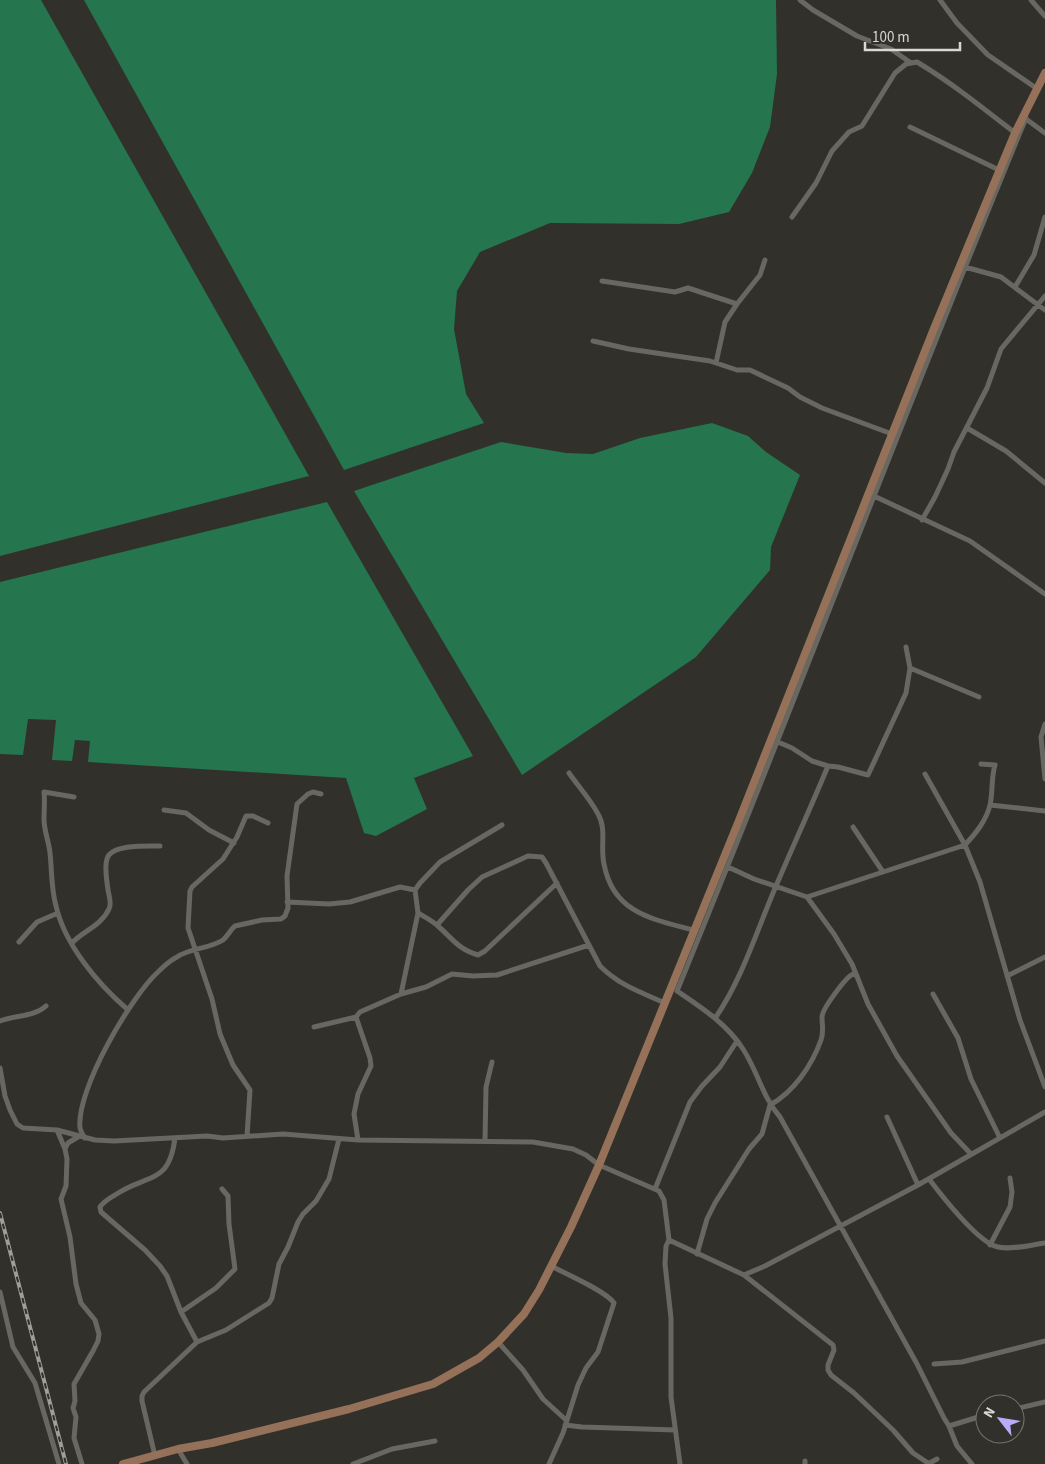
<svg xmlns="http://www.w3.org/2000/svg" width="1045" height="1464" viewBox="0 0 1045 1464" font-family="'Source Sans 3',sans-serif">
  <rect width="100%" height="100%" fill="#32302a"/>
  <path fill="#25754e" d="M0,0H41L309,476L0,556Z
    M84,0H776L777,74L770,127L752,173L729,212L679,224L550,223L480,252L457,291L454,329L466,394L484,423L344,470Z
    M712,423L748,436L766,452L800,475L771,547L770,570L696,657L522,775L354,491L501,442L566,453L593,454L640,438Z
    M327,502L473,756L414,778L427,809L376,836L364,833L346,778L88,762L90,741L75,740L72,761L52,760L56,720L28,719L23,755L0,754V582Z"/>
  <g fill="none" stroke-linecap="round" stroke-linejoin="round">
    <path stroke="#696761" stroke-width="5" d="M800,0L813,10L857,36L891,49L911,63
      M940,0L957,23L988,55L1036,88
      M1031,0L1045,16
      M1026,119L1045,133
      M910,127L999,170
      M792,217L816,183L832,151L849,132L862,126L895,73L906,64L917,62C952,83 983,108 1015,133
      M965,267L1001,277L1045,310
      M602,281L675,292L688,288L737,304L760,275L765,260
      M1015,287L1034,255L1045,217
      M593,341L629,349L710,361L737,370H750L788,388L800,397L822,408L892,434
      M716,363L725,322L737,304
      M967,428L1006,451L1045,483
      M874,496L970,541L1045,594
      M922,520L935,497L948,469L954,452L987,388L1001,349L1045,296
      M906,647L910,668L979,697
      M1045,724L1041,737L1045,779
      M778,742L792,748L812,761L828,766L838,767L868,775L906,693L910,668
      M569,773C578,786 591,800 598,814C607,829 600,847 604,864C613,913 652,919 693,930
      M925,774L965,845L980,882L1020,1020L1045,1087
      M74,797L44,792C45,801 44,810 44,819C44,831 49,842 50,853C52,871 51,888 56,906C65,945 98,984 127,1009
      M990,805L1045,811
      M164,810L186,813L209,830L234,843
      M853,827L883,872
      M728,867L754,879L807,897L834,934L852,964L868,1004L897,1056L951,1133L971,1154
      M807,897L965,845C976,833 986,821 990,805C993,792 991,778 995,765L981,764
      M287,902L329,904L350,902L400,887L415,890
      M418,913C425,917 433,921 439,927C454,940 458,949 478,955L485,951L557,883
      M437,925L468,890L482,877L528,856L542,857L546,863L600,966C619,985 640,992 665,1003
      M19,942L37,922L58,913
      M72,943C83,931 101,926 109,909C112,904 109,896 108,890C107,881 104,868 107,859C111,844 147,846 160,846
      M1007,976L1045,957
      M401,994L418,913L415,890L420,883L440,862L502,825
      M933,994L958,1038L971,1079L1000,1138
      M716,1017C743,977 757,930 776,886C793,846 811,807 828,766
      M0,1021C15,1015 34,1017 46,1006
      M314,1027L356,1017
      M0,1068L5,1096L10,1110L17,1124L23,1128L57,1130L95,1140L114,1141L207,1136L223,1138L283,1134L358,1140L533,1142L573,1149L586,1155L599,1165L659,1191L664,1200L669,1240L744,1275L765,1266L918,1185L1045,1112
      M887,1117L918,1185
      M57,1130L65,1149L67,1159L66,1186L61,1199L70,1237L76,1284L81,1303L95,1320L99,1334L98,1341L93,1351L74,1384L75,1401L73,1408L76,1417L74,1438L82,1464
      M247,1136L250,1090L233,1065L220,1034L212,999L188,928L190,891L192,887L223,859L237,837L246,816H253L268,823
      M85,1138C83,1135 81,1132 80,1128C76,1090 131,996 159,971C164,966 171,960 177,957C190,948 209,949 223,940C228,936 230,930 235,926L262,920L281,919L285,916L288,908L287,876L297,804L308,794L313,792L321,794
      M175,1138C169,1186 147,1173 115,1195C110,1198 104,1201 100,1207L101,1212L145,1250L160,1266L167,1276L181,1312L197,1342
      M358,1140L354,1114L358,1094L371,1066L370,1058L356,1017L360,1012L401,994L426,987L452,974L473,976L497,975L589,945
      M485,1141L486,1087L492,1062
      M65,1149L68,1143L78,1137
      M929,1179C942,1196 978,1243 998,1247C1012,1250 1030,1245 1045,1243
      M655,1189L690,1102L702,1086L720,1067L737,1041
      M669,1240L666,1246L665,1264L671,1318V1397L680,1464
      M990,1245L1010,1207L1012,1192L1010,1178
      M697,1254L707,1219L715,1203L749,1149L762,1134L770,1105C794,1092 812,1065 821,1040C824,1032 822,1025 822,1017C822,1009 846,977 853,974L857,976
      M744,1275L833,1345L834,1350L828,1365V1370L831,1375L854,1393L893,1430L913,1453L928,1463
      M0,1292L13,1347L35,1383L59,1464
      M181,1312L216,1288L235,1269L229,1224L228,1196L222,1189
      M498,1342L523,1370L543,1399L566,1420
      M934,1364L962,1362L1045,1341
      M1015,1409L1045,1402
      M565,1425L582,1427L675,1430
      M949,1426L985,1415
      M178,1449L187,1464
      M155,1456L142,1401V1396L144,1392L197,1342L226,1330L269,1303L272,1298L279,1264L288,1247L298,1222L303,1214L316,1201L329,1179L339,1139
      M805,1461V1464
      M353,1464L392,1449L435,1441
      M549,1464L563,1433L578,1385L586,1368L598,1352L614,1303C606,1291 566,1274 551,1266
      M928,1464L937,1459
      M972,1464L957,1446L949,1426L944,1418L917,1364L780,1117C762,1096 758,1072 743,1049C727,1024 702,1008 677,991C796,701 906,407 1026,118"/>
    <path stroke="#947158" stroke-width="8" d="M123,1464L178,1449L212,1443L349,1409L433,1384L479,1358L498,1342L524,1314L539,1290L571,1227L599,1165L738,823L933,331L1015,133L1045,73"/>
    <g stroke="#9f9e99" stroke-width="4">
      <path id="rail" d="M0,1213L66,1464"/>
    </g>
    <use href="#rail" stroke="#32302a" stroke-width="2" stroke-dasharray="5.5" stroke-linecap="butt"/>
  </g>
  <g transform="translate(1000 1419) rotate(301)"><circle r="24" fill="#32302a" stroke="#75736e"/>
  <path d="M0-4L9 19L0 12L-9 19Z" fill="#b9abf7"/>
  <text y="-8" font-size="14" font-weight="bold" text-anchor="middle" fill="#d9d8d4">N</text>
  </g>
  <path d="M865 42v8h95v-8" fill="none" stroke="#d9d8d4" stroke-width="2.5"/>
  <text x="872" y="42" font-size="15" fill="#d9d8d4" stroke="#32302a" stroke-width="4" paint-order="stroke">100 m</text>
</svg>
